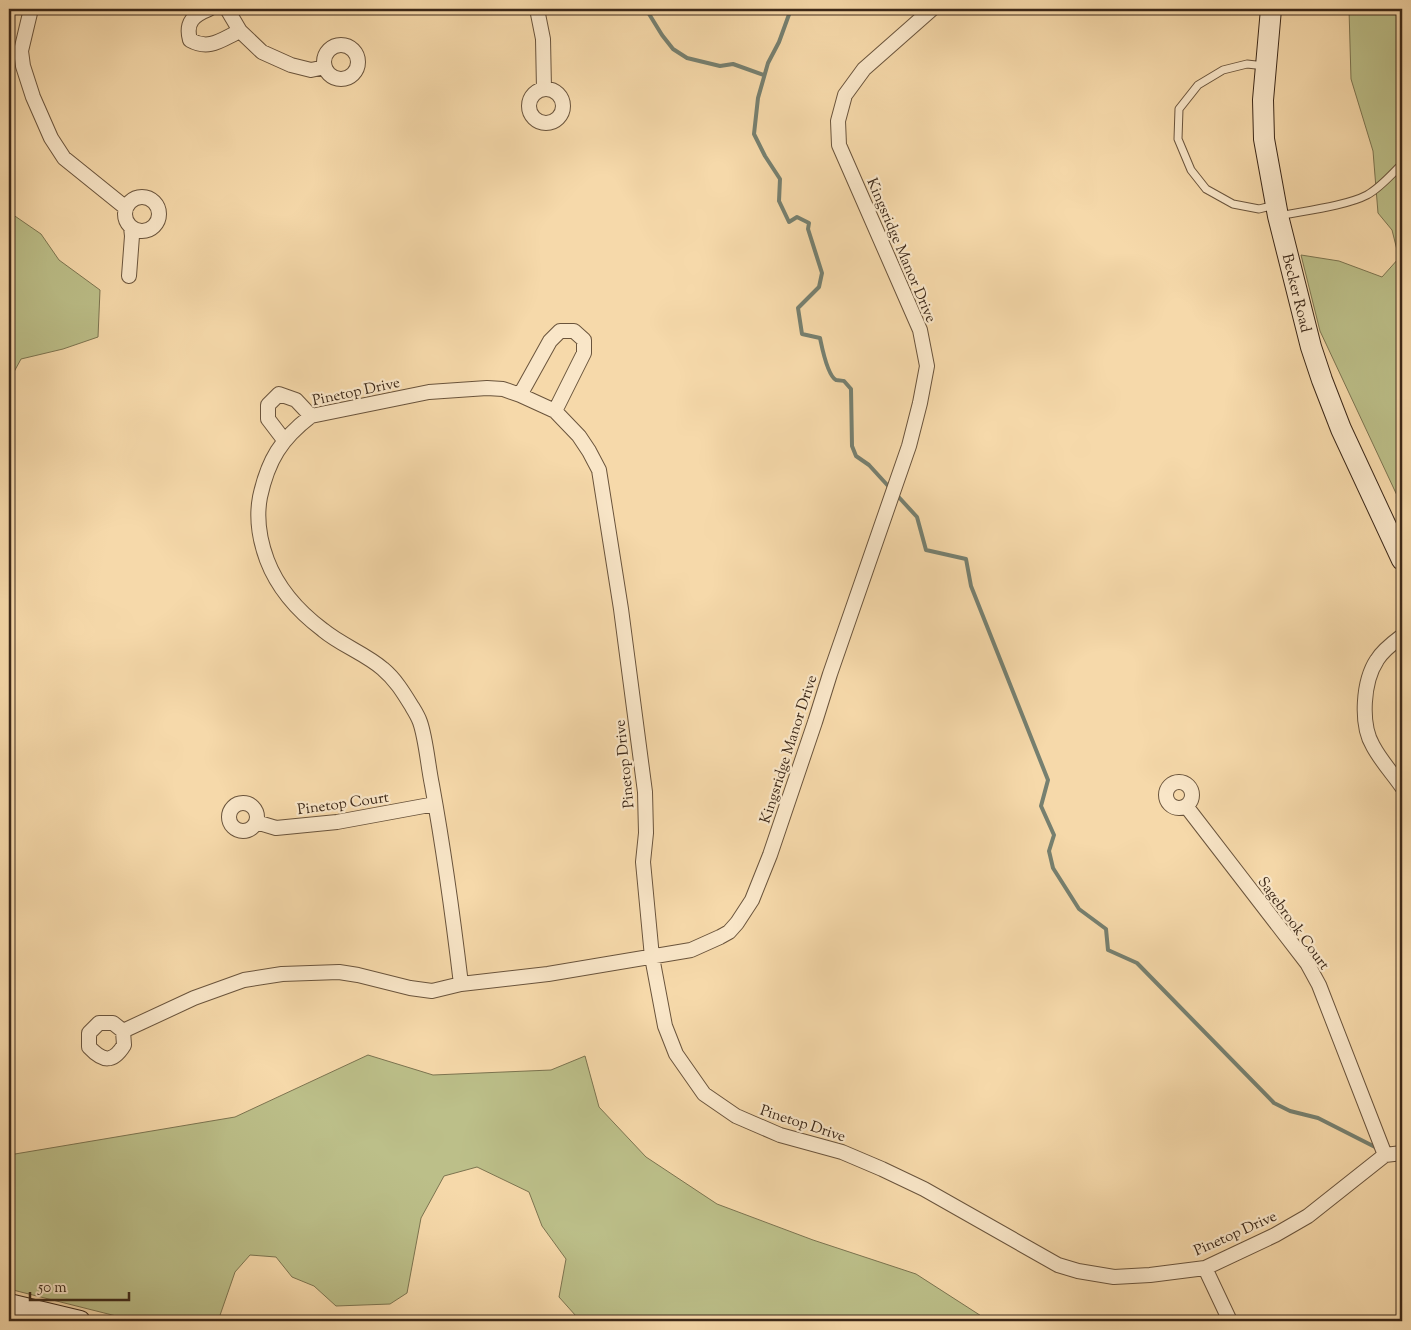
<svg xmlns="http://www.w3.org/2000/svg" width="1411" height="1330" viewBox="0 0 1411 1330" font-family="'Sorts Mill Goudy',serif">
  <rect width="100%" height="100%" fill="#f6d9aa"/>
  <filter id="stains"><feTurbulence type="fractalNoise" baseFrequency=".004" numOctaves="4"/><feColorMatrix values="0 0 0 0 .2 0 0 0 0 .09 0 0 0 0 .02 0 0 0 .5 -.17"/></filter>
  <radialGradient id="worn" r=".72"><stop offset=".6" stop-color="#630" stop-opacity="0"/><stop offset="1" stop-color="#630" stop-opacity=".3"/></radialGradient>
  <path fill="#bcbf89" stroke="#7c7450" d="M1349,9H1402V506L1320,331L1301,255L1339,261L1382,277L1399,258L1392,230L1378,213L1373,151L1351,79Z
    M9,212L41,234L59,260L100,290L98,337L63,349L21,359L9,381Z
    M368,1055L433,1075L551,1070L585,1056L599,1107L646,1157L717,1204L813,1240L916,1274L989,1321H577L576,1316L559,1297L566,1259L542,1226L529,1192L477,1167L444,1176L421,1218L407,1293L390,1304L336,1306L314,1286L292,1277L276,1257L250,1255L235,1272L218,1321H136L9,1289V1155L235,1117Z"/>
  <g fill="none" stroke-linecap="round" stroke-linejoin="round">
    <path stroke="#768070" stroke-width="4" d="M646,9L662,35L673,49L687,58L720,66L733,64L764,75
      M791,9L779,42L768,63L758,98L754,134L765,156L780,179L779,201L789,222L797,217L809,223L808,229L822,273L819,287L798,308L802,334L820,338C822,347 827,375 836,380C838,380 843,381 844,381L851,389L852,446L856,456L869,465L890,488
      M895,493L917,517L926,550L966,559L971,586L1048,780L1041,806L1054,835L1049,851L1053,868L1079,909L1106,929L1108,950L1137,963L1274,1103L1290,1111L1318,1118L1377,1148"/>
    <g stroke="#6a543c" stroke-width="9">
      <path id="lane" d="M1265,66L1247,64L1223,70L1198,85L1179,109L1178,139L1191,170L1206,189L1233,204L1259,209L1275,205
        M1279,216C1303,211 1346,206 1367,195C1380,188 1391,175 1402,164"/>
    </g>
    <g stroke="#6a543c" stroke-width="16">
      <path id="street" d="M31,9L21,51L23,66L33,97L51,138L64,158L126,208
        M209,9C194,15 185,22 190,40C210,51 222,39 240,31
        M227,9L240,31L262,52L291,65L311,70L325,67
        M537,9L543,39L544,89
        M324 62a17 17 0 1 1 34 0a17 17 0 1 1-34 0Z
        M529 106a17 17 0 1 1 34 0a17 17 0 1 1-34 0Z
        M125 214a17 17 0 1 1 34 0a17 17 0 1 1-34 0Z
        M129,276L132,236L131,227
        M520,395L550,341L560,331H574L584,340V353L555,411
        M284,440L268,419V405L279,394L296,400L311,416
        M1402,636C1394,642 1383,650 1377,660C1363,681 1360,724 1373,746C1381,761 1393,774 1402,787
        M1166 795a13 13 0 1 1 26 0a13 13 0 1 1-26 0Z
        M229 817a14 14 0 1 1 28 0a14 14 0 1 1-28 0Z
        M1186,806L1307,963L1319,985L1385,1155
        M256,822L276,828L337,822L435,804
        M461,984C453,917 444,851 432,785C428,766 426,739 420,722C418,716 414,710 411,705C403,692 395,679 383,669C366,654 341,645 323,630C299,612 278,589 267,560C260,541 256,518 260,497C268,460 281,439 311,416L429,392L487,388L503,389L520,395L555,411L579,436L589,451L599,470L621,609L645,792L646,833L643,862L652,957L665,1026L676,1054L704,1094L736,1116L780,1135L842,1152L882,1169L924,1189L1058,1265L1078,1271L1114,1277L1150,1275L1205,1268L1275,1235L1308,1216L1385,1155L1402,1153
        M123,1031L113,1023H99L89,1033V1047C103,1062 113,1063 124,1045L123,1031L194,998L244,980L282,974L339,972L358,975L410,988L432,991L461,984L548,974L691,950L720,937L729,932L737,923L752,900L770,855L815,722L830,674L909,446L920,403L927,366L920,330L839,145L838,121L845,95L864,69L932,9
        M1205,1268L1230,1321"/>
    </g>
    <g stroke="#3c2818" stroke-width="22">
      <path id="secondary" d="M1271,9L1263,100L1264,139L1278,216L1311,347L1322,380L1341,429L1402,560
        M9,1304L80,1321"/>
    </g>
    <use href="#lane" stroke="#f9e6c8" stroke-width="7"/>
    <use href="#street" stroke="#f9e6c8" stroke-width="14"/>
    <use href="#secondary" stroke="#f9e6c8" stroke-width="20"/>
  </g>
  <g text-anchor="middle" stroke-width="4.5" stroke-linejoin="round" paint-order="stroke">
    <g font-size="15" fill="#3c2818" stroke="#f9e6c8">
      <text transform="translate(902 250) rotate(67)" y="5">Kingsridge Manor Drive</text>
      <text transform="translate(1297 293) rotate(76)" y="5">Becker Road</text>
      <text transform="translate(356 391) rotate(-12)" y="5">Pinetop Drive</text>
      <text transform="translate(788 749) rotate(-72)" y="5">Kingsridge Manor Drive</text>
      <text transform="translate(624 764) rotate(-96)" y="5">Pinetop Drive</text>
      <text transform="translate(343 803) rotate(-8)" y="5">Pinetop Court</text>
      <text transform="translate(1294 923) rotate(54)" y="5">Sagebrook Court</text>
      <text transform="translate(803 1123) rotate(18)" y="5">Pinetop Drive</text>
      <text transform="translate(1235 1233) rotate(-24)" y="5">Pinetop Drive</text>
    </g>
  </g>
  <rect width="1411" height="1330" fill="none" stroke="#f6d9aa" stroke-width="30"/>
  <rect x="10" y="10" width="1391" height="1310" fill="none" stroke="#3c2818" stroke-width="2.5"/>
  <rect x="15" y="15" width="1381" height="1300" fill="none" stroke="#3c2818"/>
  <path d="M30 1292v8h99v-8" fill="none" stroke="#3c2818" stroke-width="2.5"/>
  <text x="38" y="1292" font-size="15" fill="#3c2818" stroke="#f9e6c8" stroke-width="4" paint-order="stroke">50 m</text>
  <rect width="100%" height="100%" filter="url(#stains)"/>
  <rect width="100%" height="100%" fill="url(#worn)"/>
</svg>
